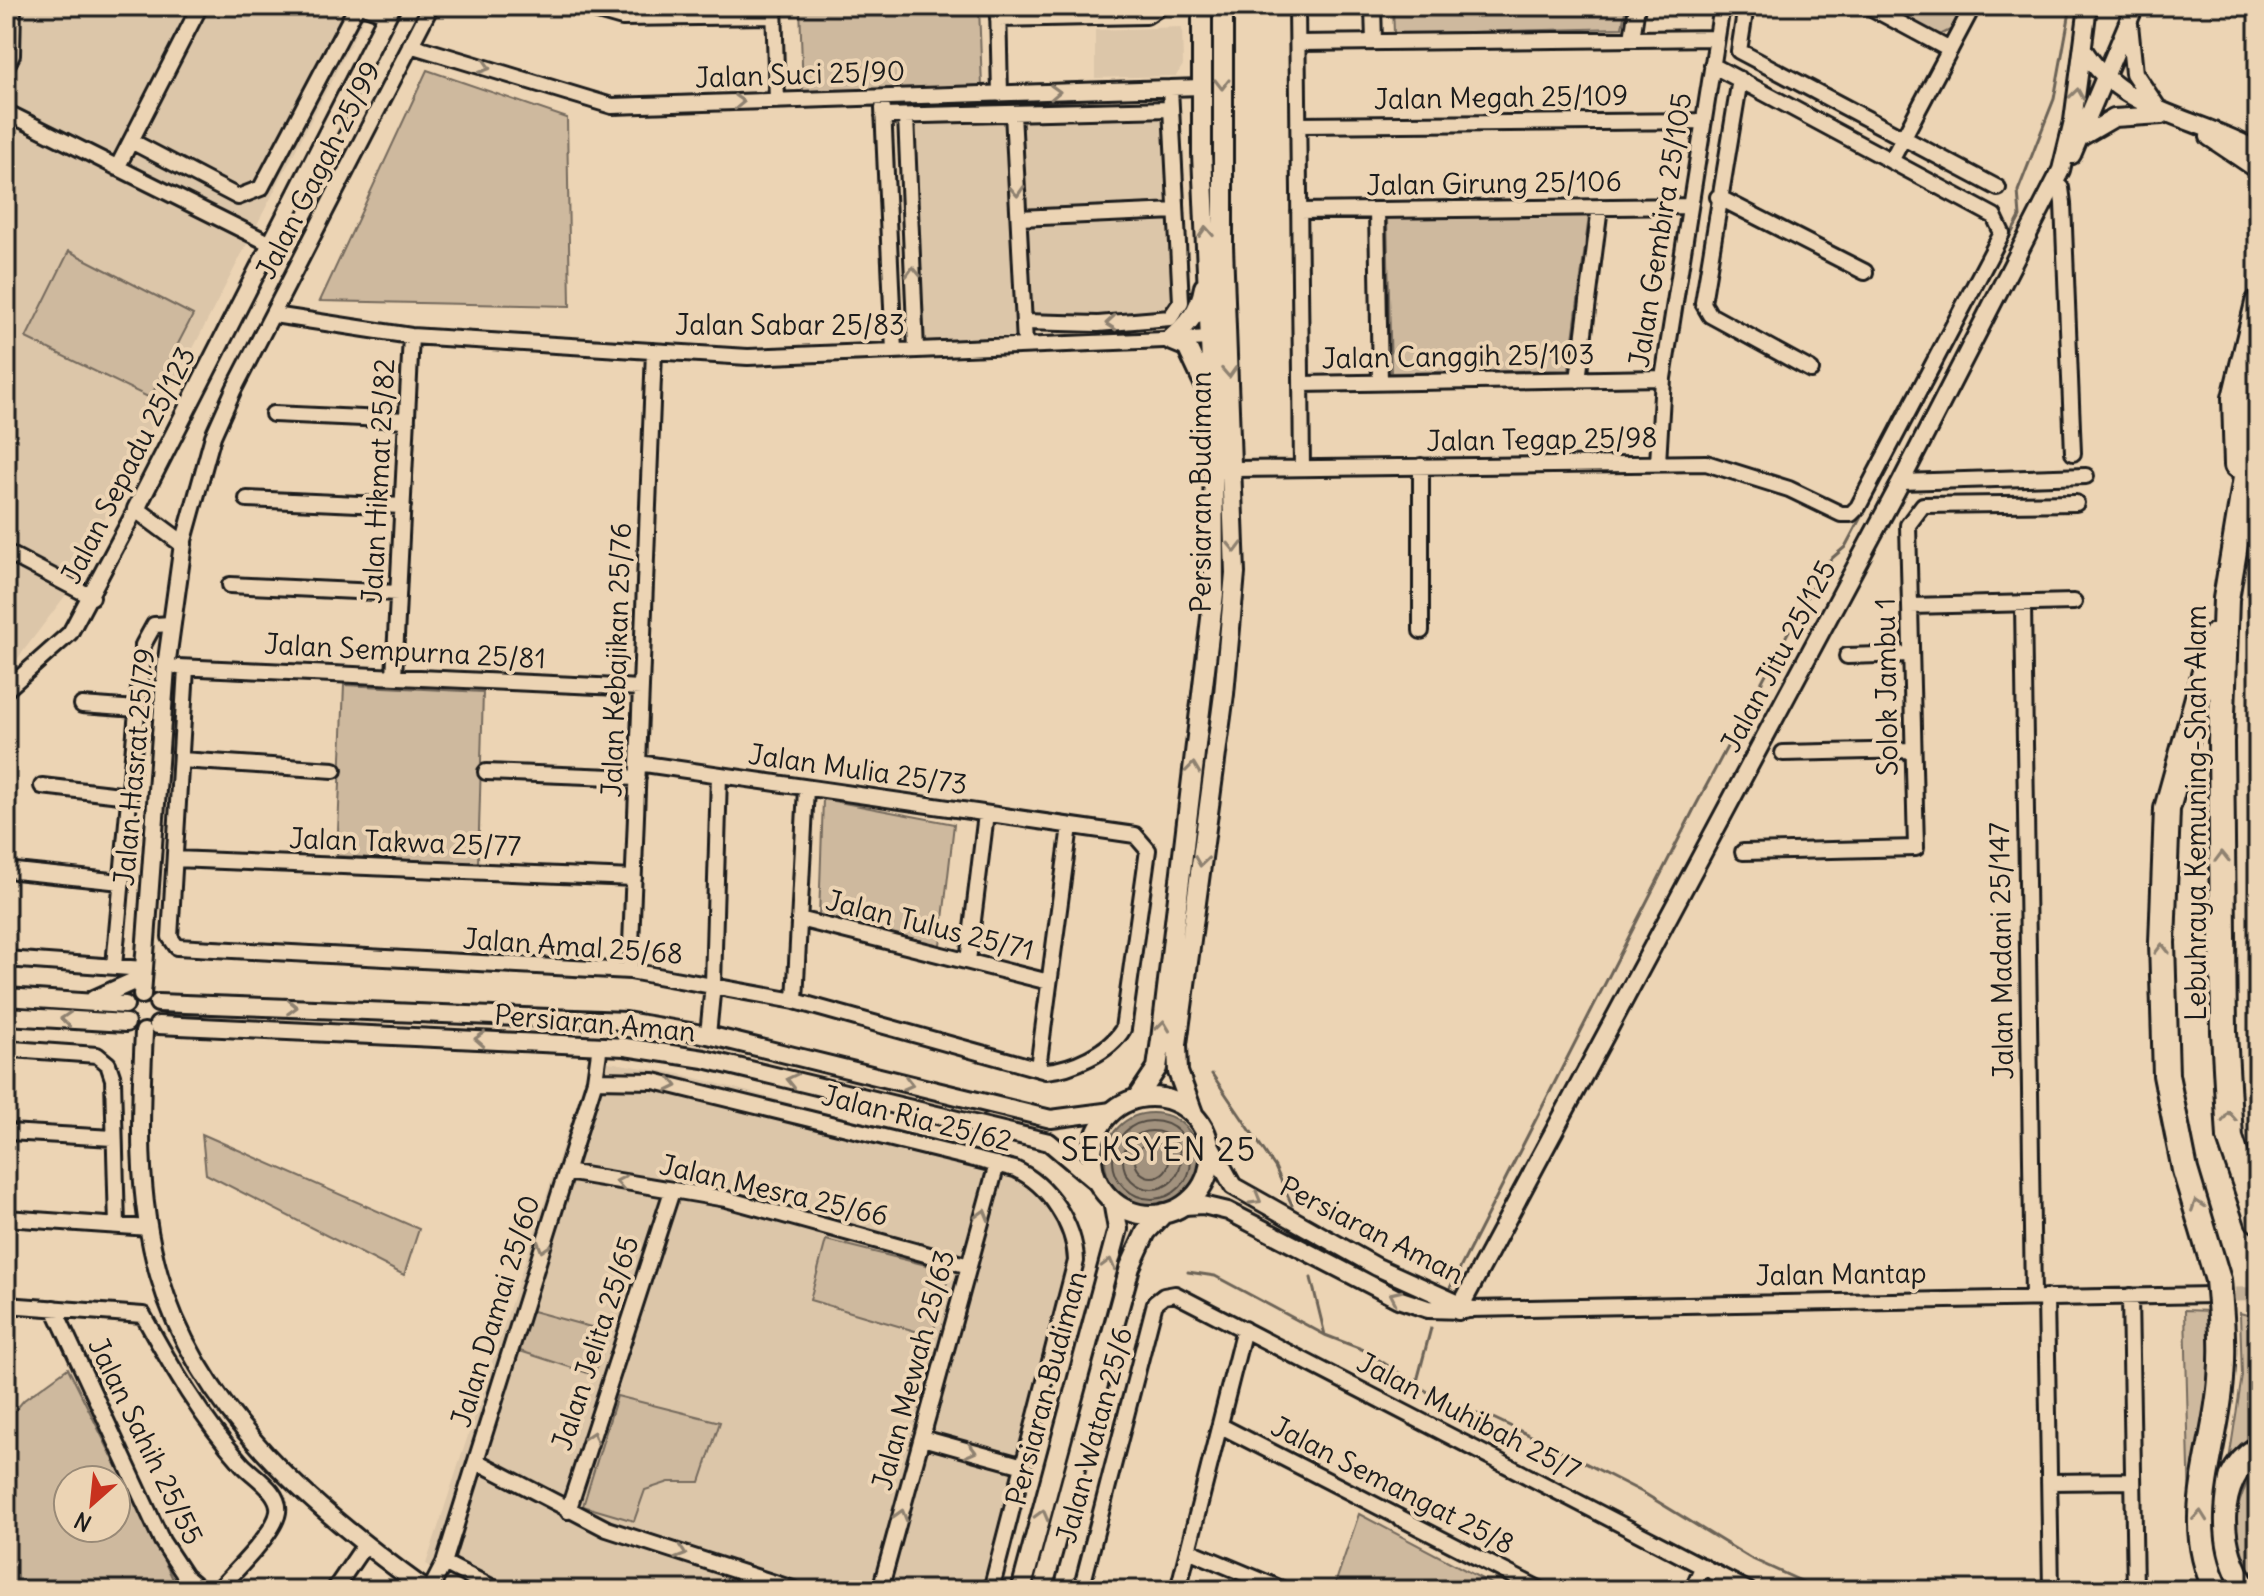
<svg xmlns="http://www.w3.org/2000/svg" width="2264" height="1596" viewBox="0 0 2264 1596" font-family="Delius,sans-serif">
  <rect width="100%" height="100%" fill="#ecd4b4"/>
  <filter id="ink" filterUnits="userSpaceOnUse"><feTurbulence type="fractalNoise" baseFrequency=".0125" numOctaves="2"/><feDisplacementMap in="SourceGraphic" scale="16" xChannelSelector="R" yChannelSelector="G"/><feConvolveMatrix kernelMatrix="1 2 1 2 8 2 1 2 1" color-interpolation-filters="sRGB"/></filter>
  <g filter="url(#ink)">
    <path fill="#dcc6a9" d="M6,6H370L65,596L6,674Z
      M1182,27L1183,65L1176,76L1095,78V30Z
      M1167,113L1176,301L1168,313L1097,320L1021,317L1020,341L919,346L910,120Z
      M591,1059L685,1075L1039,1169L1085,1248L999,1590H471L426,1564Z"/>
    <path fill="#ceb99e" stroke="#756a5d" stroke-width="2" fill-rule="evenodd" d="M800,6H979L982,87L803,92Z
      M1393,6H1626L1622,28L1394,34Z
      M1883,6H1963L1952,29L1940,35Z
      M427,70L567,118L570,306L320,301Z
      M1589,216L1569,370L1391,373L1387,218Z
      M69,251L193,315L150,398L26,338Z
      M344,685L483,692L478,864L337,856Z
      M823,799L954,824L940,945L819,917Z
      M202,1134L419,1229L404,1275L206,1174Z
      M826,1240L950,1271L932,1336L810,1300Z
      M529,1310L609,1332L594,1375L517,1350Z
      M2185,1310L2210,1311L2215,1369L2190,1509Z
      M2240,1313L2258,1318V1430L2229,1460L2242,1376Z
      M68,1368L174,1581L166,1590H6V1421L24,1400ZM68,1480H116V1528H68Z
      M617,1396L720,1422L700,1482H669L645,1490L634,1521L583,1506Z
      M2258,1468V1577C2224,1553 2233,1495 2258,1468Z
      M1359,1514L1503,1590H1333Z"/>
    <path fill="#a2927e" stroke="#6c6357" stroke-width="2" d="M1105 1160a47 47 0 1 1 94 0a47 47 0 1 1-94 0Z"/>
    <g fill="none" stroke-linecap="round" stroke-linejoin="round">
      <path stroke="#524b43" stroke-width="2" d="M1113 1160a39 39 0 1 1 78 0a39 39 0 1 1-78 0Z
        M1123 1160a29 29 0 1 1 58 0a29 29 0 1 1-58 0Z
        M1135 1160a17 17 0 1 1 34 0a17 17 0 1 1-34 0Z"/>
      <path stroke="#6c6357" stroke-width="3" d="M1212,1074L1275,1167L1292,1205
        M1188,1272L1215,1276L1325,1335L1364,1350L1452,1408L1493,1418L1546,1443L1642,1492L1750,1558L1821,1590
        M1311,1278L1325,1335
        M1450,1288L1695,807L1824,565L1845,547L2020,217L2018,191L2054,99L2071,6
        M1416,1385L1431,1328"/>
      <path stroke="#c2af96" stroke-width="14" stroke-dasharray="14 7" stroke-linecap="butt" d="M2214,1295L2258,1294"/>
      <g stroke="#1c1c1c" stroke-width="20">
        <path id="minor" d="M363,6L388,15
          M580,6L622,18L774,16
          M774,6L777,101
          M998,6L1000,94
          M1297,6L1302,468
          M1373,6L1374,42
          M1746,6L1739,51L1998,188
          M1868,6L1950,50
          M998,19L1146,16L1162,6
          M1632,39L1637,6
          M1298,43L1717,38
          M410,45L612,106L1201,87
          M6,67L12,55L13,6
          M1740,79L1703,303L1710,315L1811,370
          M883,108L894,351
          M6,112L269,243
          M1013,113L1025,344
          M883,116L1171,109
          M906,116L916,350
          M1298,125L1704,121
          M131,141L238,197L261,188L357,6
          M1891,161L1973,6
          M117,168L200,6
          M2054,183L2061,188L2063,203L2073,453
          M1718,197L1865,272
          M1377,210L1380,383
          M1299,211L1690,206
          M1019,218L1176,211
          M274,315L411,336L748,357L1212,338
          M1024,322L1098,324L1170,318L1181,302L1170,88
          M1578,380L1600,207
          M1301,384L1663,378
          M273,414L407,420
          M1658,463L1663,378L1722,6
          M1421,466V631
          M1234,469L1706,463L1789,489L1841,514H1851L1858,507L2002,233L1994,216L1712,65
          M1901,482L2086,476
          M247,499L403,506
          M183,544L213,436L234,389L431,6
          M6,552L92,597
          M230,585L398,593
          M2023,604L2033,1298
          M1910,606L2074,602
          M1847,656L1911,654
          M178,667L641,688
          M186,668L170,937L177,947L630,971L795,1001L1046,1071C1072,1069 1110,1052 1123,1029L1148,850L1135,835L638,763
          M394,677L411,336
          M6,690L70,633L136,509
          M82,705L137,709
          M1783,753L1913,750
          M181,760L334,770
          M486,772L638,778
          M42,786L129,796
          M1743,852L1916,848L1908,525L1923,505L2076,503
          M175,859L634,878
          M15,871L121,882
          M799,919L1049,982
          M6,959L144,969
          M968,961L986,814
          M114,966L143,645L154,625L172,624
          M630,971L654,351
          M795,1001L806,788
          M708,1035L713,984L719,775
          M12,1049L97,1055L108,1064L113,1079L117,1226
          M1038,1068L1070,826
          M595,1080L654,1081L1015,1169C1048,1184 1075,1224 1076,1261L991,1590
          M8,1132L113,1138
          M566,1172L726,1199L969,1266
          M6,1218L149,1228
          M2130,1296L2135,1590
          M2046,1297L2051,1590
          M6,1305L143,1315C172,1368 201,1418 242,1464C254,1477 281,1492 278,1512C275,1533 233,1573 218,1590
          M54,1308L162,1541L185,1576L201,1590
          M1470,1309L2213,1295
          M1221,1426L1541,1590
          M922,1438L1020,1465
          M476,1461L607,1529L796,1590
          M2049,1482L2133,1481
          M568,1511L672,1191
          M1188,1550L1284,1590
          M444,1563L497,1590
          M334,1590L364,1546
          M430,1590L444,1563L595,1080L600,1045
          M880,1590L997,1164
          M1081,1590L1155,1303L1164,1296L1175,1294L1748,1590
          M1178,1590L1244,1329
          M1692,1590L1703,1566"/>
      </g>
      <g stroke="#1c1c1c" stroke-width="22">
        <path id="tertiary" d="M2129,24L2134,73L2156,106
          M2083,49C2122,113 2198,117 2258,151
          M2083,136L2114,118L2162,115
          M2209,137L2258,170
          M2072,155L2135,6
          M142,995L166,667L183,544L136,509L392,6
          M6,997L125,1005
          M94,999L143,977
          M158,1003L626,1021L708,1035L1051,1119L1112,1111
          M6,1016L126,1023
          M158,1025L625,1047L704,1059L1049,1142L1100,1185
          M144,1032C140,1114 136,1195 159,1275C198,1412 315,1510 426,1590
          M1208,1141L1233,1186L1377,1267L1470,1309
          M1183,1206L1203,1205L1228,1211L1398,1299L1428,1309L1465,1310
          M1458,1311L1901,482L2061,170L2073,121L2088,6"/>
      </g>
      <g stroke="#1c1c1c" stroke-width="24">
        <path id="secondary" d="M1204,287C1200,311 1188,324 1170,340L1187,347L1208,392
          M1092 1156a59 59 0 1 1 118 0a59 59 0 1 1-118 0Z
          M1137,1098L1157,1068L1161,1040L1214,593L1213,410L1202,154V6
          M1194,1116L1178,1072L1177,1044L1224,694L1235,573L1223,246V6
          M1021,1590L1118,1229L1113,1201
          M1042,1590L1130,1267L1146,1232L1164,1213"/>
      </g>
      <g stroke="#1c1c1c" stroke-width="30">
        <path id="motorway" d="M2258,405L2226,599L2221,742L2224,1032L2230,1138L2258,1220
          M2237,465L2235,398L2258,303
          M2215,636L2167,809L2162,943L2166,1075L2185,1170L2218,1280
          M2246,1590C2216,1551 2211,1479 2258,1449"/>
      </g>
      <use href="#minor" stroke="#ecd4b4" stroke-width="14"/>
      <use href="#tertiary" stroke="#ecd4b4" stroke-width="16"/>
      <use href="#secondary" stroke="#ecd4b4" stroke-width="18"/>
      <use href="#motorway" stroke="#ecd4b4" stroke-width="24"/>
      <g stroke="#1c1c1c" stroke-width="30" stroke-linecap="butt">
        <path id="motorway-bridge" d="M2217,1590C2181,1520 2216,1453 2221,1379C2224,1346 2221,1313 2218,1280"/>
      </g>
      <use href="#motorway-bridge" stroke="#ecd4b4" stroke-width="24"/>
    </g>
    <defs><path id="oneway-chevron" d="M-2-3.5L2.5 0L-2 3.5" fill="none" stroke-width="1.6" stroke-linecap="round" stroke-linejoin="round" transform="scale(2)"/></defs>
    <g stroke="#8e8170">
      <use href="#oneway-chevron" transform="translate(485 67) rotate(17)"/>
      <use href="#oneway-chevron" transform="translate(1222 84) rotate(90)"/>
      <use href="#oneway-chevron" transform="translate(1055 92) rotate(-2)"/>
      <use href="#oneway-chevron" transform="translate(2077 94) rotate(-82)"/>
      <use href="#oneway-chevron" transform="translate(739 102) rotate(-2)"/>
      <use href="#oneway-chevron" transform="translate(1017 191) rotate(87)"/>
      <use href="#oneway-chevron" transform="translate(1206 232) rotate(-93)"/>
      <use href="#oneway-chevron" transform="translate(913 272) rotate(-92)"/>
      <use href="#oneway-chevron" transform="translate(1111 323) rotate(175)"/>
      <use href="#oneway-chevron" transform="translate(1229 372) rotate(87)"/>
      <use href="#oneway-chevron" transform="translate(1235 547) rotate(89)"/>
      <use href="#oneway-chevron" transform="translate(1193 768) rotate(-83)"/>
      <use href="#oneway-chevron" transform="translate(2222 857) rotate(-91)"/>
      <use href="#oneway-chevron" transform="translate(1201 861) rotate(98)"/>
      <use href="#oneway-chevron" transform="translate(2162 949) rotate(-91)"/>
      <use href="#oneway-chevron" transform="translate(292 1007) rotate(2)"/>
      <use href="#oneway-chevron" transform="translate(66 1019) rotate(-176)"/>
      <use href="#oneway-chevron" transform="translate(1163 1026) rotate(-83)"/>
      <use href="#oneway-chevron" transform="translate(480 1039) rotate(-177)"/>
      <use href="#oneway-chevron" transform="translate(792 1080) rotate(-167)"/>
      <use href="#oneway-chevron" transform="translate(908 1084) rotate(14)"/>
      <use href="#oneway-chevron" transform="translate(672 1085) rotate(12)"/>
      <use href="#oneway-chevron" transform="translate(2229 1117) rotate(-93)"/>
      <use href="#oneway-chevron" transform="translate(621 1182) rotate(-170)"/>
      <use href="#oneway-chevron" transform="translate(1256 1199) rotate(30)"/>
      <use href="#oneway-chevron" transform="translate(2197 1205) rotate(-109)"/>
      <use href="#oneway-chevron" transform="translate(983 1215) rotate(-74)"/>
      <use href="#oneway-chevron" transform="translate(543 1247) rotate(107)"/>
      <use href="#oneway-chevron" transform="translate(1109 1264) rotate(-75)"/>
      <use href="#oneway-chevron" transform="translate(1395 1296) rotate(-155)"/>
      <use href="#oneway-chevron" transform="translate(592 1437) rotate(-72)"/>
      <use href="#oneway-chevron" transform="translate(971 1451) rotate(15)"/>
      <use href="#oneway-chevron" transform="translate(901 1515) rotate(-74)"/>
      <use href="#oneway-chevron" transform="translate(1042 1515) rotate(-75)"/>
      <use href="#oneway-chevron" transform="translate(2200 1516) rotate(-84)"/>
      <use href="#oneway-chevron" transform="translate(681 1553) rotate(18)"/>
    </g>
  </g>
  <g text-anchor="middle" stroke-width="8" stroke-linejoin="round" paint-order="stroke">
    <g font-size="28" fill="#1c1c1c" stroke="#ecd4b4">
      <text transform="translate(800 74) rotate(-2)" y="10">Jalan Suci 25/90</text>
      <text transform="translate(1501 97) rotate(-1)" y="10">Jalan Megah 25/109</text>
      <text transform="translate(318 170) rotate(-63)" y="10">Jalan Gagah 25/99</text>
      <text transform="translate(1494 183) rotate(-1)" y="10">Jalan Girung 25/106</text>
      <text transform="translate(1660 230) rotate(-81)" y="10">Jalan Gembira 25/105</text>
      <text x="790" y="335">Jalan Sabar 25/83</text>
      <text transform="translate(1458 356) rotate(-1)" y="10">Jalan Canggih 25/103</text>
      <text transform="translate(1542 439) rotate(-1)" y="10">Jalan Tegap 25/98</text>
      <text transform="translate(128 465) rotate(-63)" y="10">Jalan Sepadu 25/123</text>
      <text transform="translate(378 481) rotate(-87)" y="10">Jalan Hikmat 25/82</text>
      <text transform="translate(1201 492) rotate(-90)" y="10">Persiaran Budiman</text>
      <text transform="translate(405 651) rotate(3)" y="10">Jalan Sempurna 25/81</text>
      <text transform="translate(1778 656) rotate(-62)" y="10">Jalan Jitu 25/125</text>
      <text transform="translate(616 660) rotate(-88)" y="10">Jalan Kebajikan 25/76</text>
      <text transform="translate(1886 687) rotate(-91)" y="10">Solok Jambu 1</text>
      <text transform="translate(134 767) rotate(-85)" y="10">Jalan Hasrat 25/79</text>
      <text transform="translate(858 769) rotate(8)" y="10">Jalan Mulia 25/73</text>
      <text transform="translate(2196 813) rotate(-90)" y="10">Lebuhraya Kemuning-Shah Alam</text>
      <text transform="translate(405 842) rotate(2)" y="10">Jalan Takwa 25/77</text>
      <text transform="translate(930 925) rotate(14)" y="10">Jalan Tulus 25/71</text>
      <text transform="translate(573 946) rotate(4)" y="10">Jalan Amal 25/68</text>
      <text transform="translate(2001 951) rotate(-91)" y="10">Jalan Madani 25/147</text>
      <text transform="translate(595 1023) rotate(5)" y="10">Persiaran Aman</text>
      <text transform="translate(917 1118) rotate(14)" y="10">Jalan Ria 25/62</text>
      <text transform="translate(774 1190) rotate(13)" y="10">Jalan Mesra 25/66</text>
      <text transform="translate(1372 1230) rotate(27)" y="10">Persiaran Aman</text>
      <text transform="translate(1841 1274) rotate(-1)" y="10">Jalan Mantap</text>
      <text transform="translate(495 1311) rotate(-73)" y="10">Jalan Damai 25/60</text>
      <text transform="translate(595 1343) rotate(-72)" y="10">Jalan Jelita 25/65</text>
      <text transform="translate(913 1370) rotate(-75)" y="10">Jalan Mewah 25/63</text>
      <text transform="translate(1046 1388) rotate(-75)" y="10">Persiaran Budiman</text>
      <text transform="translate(1469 1416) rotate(27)" y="10">Jalan Muhibah 25/7</text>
      <text transform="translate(1094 1435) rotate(-75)" y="10">Jalan Watan 25/6</text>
      <text transform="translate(146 1441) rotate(64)" y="10">Jalan Sahih 25/55</text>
      <text transform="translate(1393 1485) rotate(27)" y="10">Jalan Semangat 25/8</text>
    </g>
    <g font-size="32" letter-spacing="2" fill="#1c1c1c" stroke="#ecd4b4">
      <text x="1159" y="1161">SEKSYEN 25</text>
    </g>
  </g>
  <rect width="2264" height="1596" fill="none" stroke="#ecd4b4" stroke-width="32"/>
  <rect x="16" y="16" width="2232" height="1564" fill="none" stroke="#1c1c1c" stroke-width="3" filter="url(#ink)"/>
  <g transform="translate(92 1504) rotate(207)"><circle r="38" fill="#ecd4b4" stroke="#998a77" stroke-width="2"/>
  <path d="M0-6L14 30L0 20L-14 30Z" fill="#c8321e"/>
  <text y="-12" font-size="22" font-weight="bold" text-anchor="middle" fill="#1c1c1c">N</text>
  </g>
</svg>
